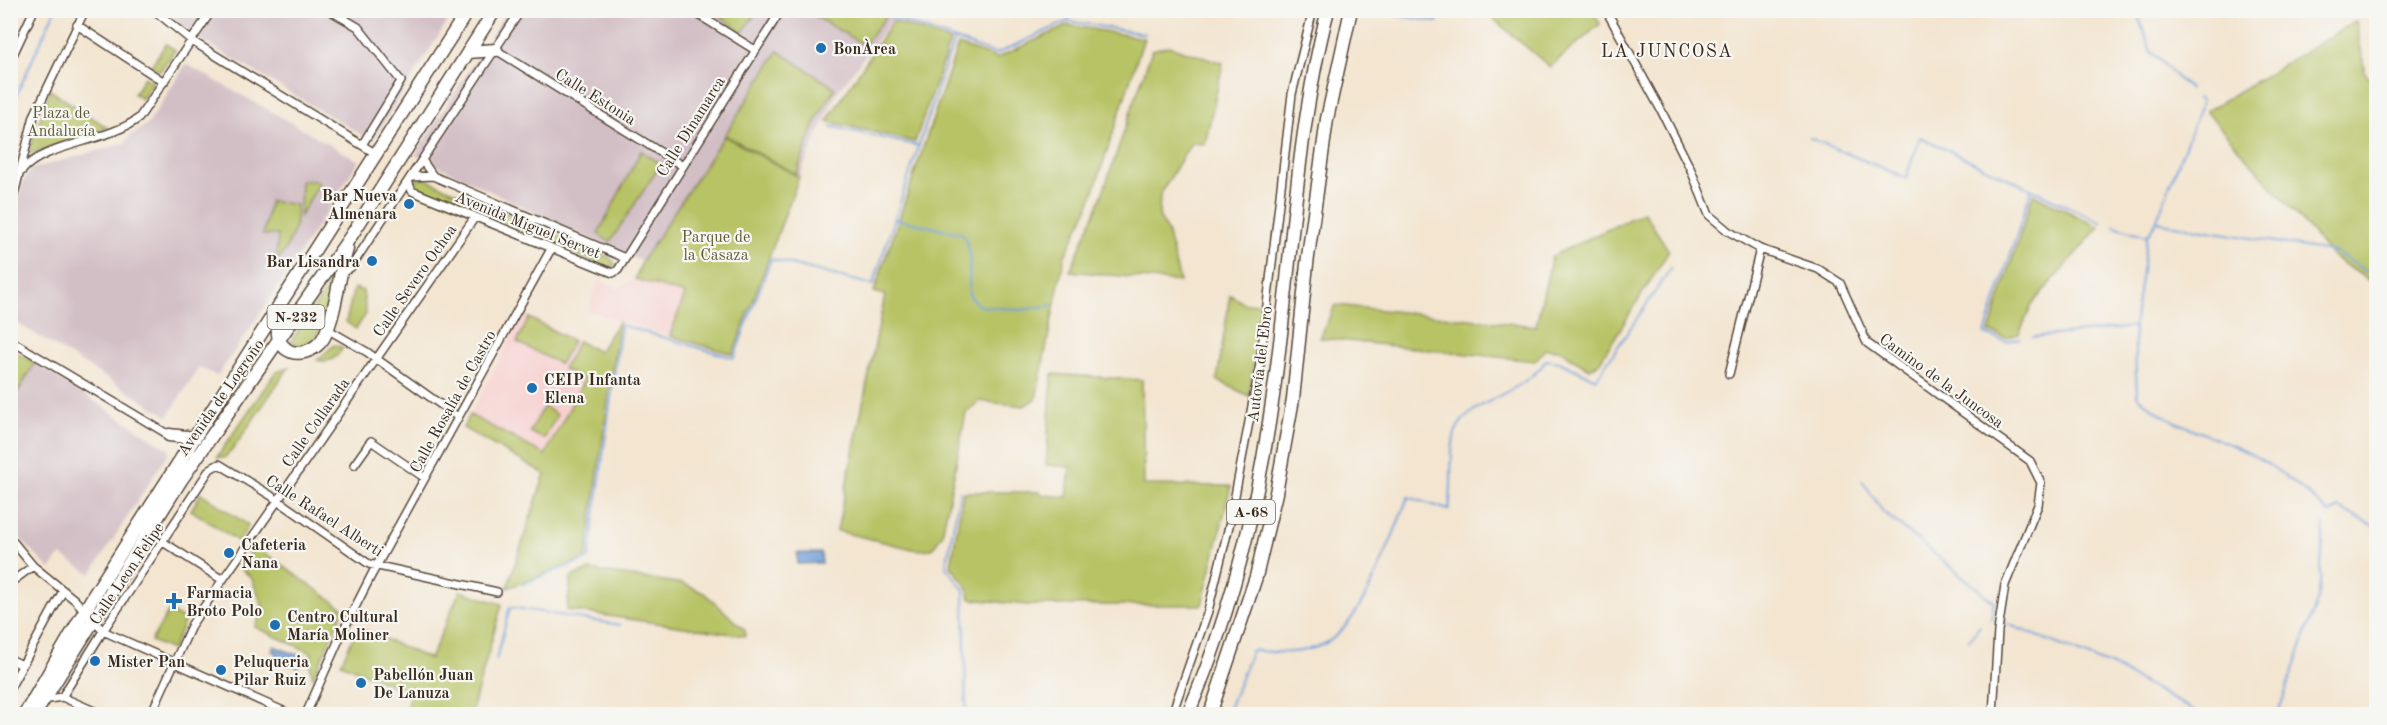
<svg xmlns="http://www.w3.org/2000/svg" width="2387" height="725" viewBox="0 0 2387 725" font-family="'Old Standard TT',serif">
  <rect width="100%" height="100%" fill="#f6f6f2"/>
  <filter id="ink" filterUnits="userSpaceOnUse"><feTurbulence type="fractalNoise" baseFrequency=".0167" numOctaves="2"/><feDisplacementMap in="SourceGraphic" scale="12" xChannelSelector="R" yChannelSelector="G"/><feConvolveMatrix kernelMatrix="1 2 1 2 8 2 1 2 1" color-interpolation-filters="sRGB"/></filter>
  <filter id="wash" filterUnits="userSpaceOnUse"><feTurbulence type="fractalNoise" baseFrequency=".008" numOctaves="4" result="noise"/><feDisplacementMap in="SourceGraphic" scale="24" xChannelSelector="R" yChannelSelector="G"/><feGaussianBlur stdDeviation="1.35" result="paint"/><feColorMatrix in="noise" values="0 0 0 0 0 0 0 0 0 0 0 0 0 0 0 0 0 1.4 0 .05"/><feComposite in="paint" operator="in"/></filter>
  <g filter="url(#wash)">
    <rect width="100%" height="100%" fill="#f3e5d0"/>
    <path fill="#f7d0cf" d="M599,279L618,288L635,279L685,294L670,336L588,311Z
      M524,313L599,353L545,455L470,415Z"/>
    <path fill="#d2bec5" d="M165,11H454L372,141L191,34Z
      M507,11H899L836,94L799,177L724,136L642,261L615,251L415,155Z
      M186,64L359,161L267,304L217,376L199,367L168,416L11,319V226L23,181L32,169L125,143L131,135L148,124Z
      M35,363L170,450L91,574L61,555L50,569L23,542L11,525L10,403Z"/>
    <path fill="#b7c365" stroke="#797642" stroke-width="1.5" d="M713,11V10L757,11L743,32Z
      M806,11H890L864,45Z
      M1484,11H1593L1600,24L1550,67Z
      M893,21L950,41L915,142L827,121Z
      M2356,21L2365,73L2376,85V285L2332,256L2206,111Z
      M1068,25L1144,38L1090,203L1064,258L1036,399L1024,406L979,401L966,413L942,535L932,549L917,550L837,531L885,295L874,292L958,45L997,58Z
      M166,44L175,50L160,71L151,66Z
      M1168,46L1223,63L1205,144L1191,143L1160,195L1159,215L1168,234L1180,282L1070,271L1101,198L1152,50Z
      M778,51L835,88L817,119L796,174L725,135Z
      M144,77L153,82L142,99L134,94Z
      M50,90L108,128L28,154Z
      M724,136L799,177L733,354L670,336L685,294L635,279L642,261Z
      M641,151L661,164L610,242L598,234Z
      M423,178L609,257L616,265L608,268L416,188L413,181Z
      M301,180L316,181L319,184L300,216Z
      M2033,194L2099,227L2033,303L2019,334L2006,338L1989,332Z
      M270,201L296,205C299,224 289,248 276,262L278,235H263Z
      M1644,212L1669,251L1599,363L1590,369L1559,350L1545,349L1535,361L1320,338L1335,305L1536,326L1552,256Z
      M333,279C328,299 326,339 302,346L290,343Z
      M354,288L363,291L366,314L356,329L346,322Z
      M1230,295L1245,304L1262,303L1249,396L1217,380Z
      M529,318L573,341L560,364L517,342Z
      M619,321L586,559L507,588L545,474L463,428L470,415L545,455L584,380L563,369L578,341L599,352Z
      M334,345L343,348C335,359 331,363 317,360Z
      M11,349L35,363L11,403Z
      M289,367L233,449L224,458L217,457L275,373Z
      M1052,374L1142,380L1144,485L1231,486L1202,605H1027L970,599L968,588L951,566L963,492H1039L1043,495L1067,497L1070,467L1046,465Z
      M544,406L557,415L544,439L530,432Z
      M201,493L248,525L239,542L191,510Z
      M255,546L344,609L313,678L309,661L312,653L255,627L263,607L251,577L239,568Z
      M589,570L684,584L704,593L745,630V636L567,610L571,577Z
      M460,591L502,604L471,714H405L411,688L403,690L341,663L358,627L430,659Z
      M169,611L185,620L172,650L151,641Z"/>
    <path fill="#709fd9" stroke="#56647c" stroke-width="1.5" d="M797,553H821L822,563L797,564Z
      M274,646L303,657L298,668L275,657L277,653L272,651Z"/>
    <g fill="none" stroke-linecap="round" stroke-linejoin="round">
      <path stroke="#709fd9" stroke-width="2" d="M2136,10L2151,52L2189,89
        M1372,11L1437,22L1442,10
        M891,17L996,54L1068,21L1072,10
        M1068,21L1145,34
        M2198,98L2202,102L2156,222L2335,252L2376,277
        M10,109L55,10
        M830,126L919,146
        M1810,138L1906,178L1920,137L2101,222
        M895,219L964,234L970,254L969,295L979,306L1021,310L1052,305
        M2114,226L2147,236L2156,222
        M2147,236L2134,327L2137,396C2170,427 2217,435 2256,457C2283,472 2306,492 2329,513L2339,508L2376,527
        M2033,337L2134,327
        M2020,338L2007,342L1985,334L2031,190
        M1862,480L1883,512L1994,602L1991,620
        M960,491L946,567L964,590L966,714
        M522,584L589,558L621,325L734,358L771,259L873,285L954,39
        M2005,623L2112,666L2200,714
        M1968,641L1980,626
        M496,660L510,607L620,625
        M1227,714L1252,650C1276,653 1301,655 1324,644C1363,625 1392,536 1408,497L1449,510C1453,486 1449,461 1454,437C1461,401 1526,395 1546,360L1559,362L1596,379L1671,268
        M2278,714L2319,595L2324,525"/>
    </g>
  </g>
  <g filter="url(#ink)">
    <g fill="none" stroke-linecap="round" stroke-linejoin="round">
      <g stroke="#574639" stroke-width="10">
        <path id="street" d="M154,10L192,41L378,155
          M329,10L358,27L401,81L362,145
          M691,10L755,50
          M1606,10L1661,110L1691,170L1709,215L1728,231L1760,249L1818,269L1840,283L1867,343L2030,461L2041,483L2038,505L2005,585L1998,631L1993,714
          M77,25L164,82
          M496,50L681,165
          M10,61L34,10
          M422,160L433,176
          M22,171C42,144 108,142 139,118L212,10
          M411,177L433,176L625,258
          M408,181L412,191L613,273L618,270L781,10
          M10,210L34,116L85,10
          M342,273L351,267L521,10
          M327,329L367,352L458,417
          M10,340L169,435
          M1729,374L1760,249
          M354,465L371,441L425,478
          M10,538L33,566L75,600L103,631L290,714
          M163,542L221,579
          M10,583L33,566
          M10,659L22,665
          M10,688L63,591
          M62,697L103,631L210,469L219,464L270,495L369,564L497,592
          M43,700L62,697L101,714
          M151,714L192,624L475,217
          M306,714L341,635L372,574L551,249
          M1172,714L1208,611L1230,522L1260,364L1292,94L1313,10"/>
      </g>
      <g stroke="#574639" stroke-width="15">
        <path id="highway" d="M468,52L496,50
          M280,310C278,320 276,334 280,342C292,362 318,351 325,335C337,309 338,276 347,249
          M169,435L195,438
          M25,714L94,595L468,10
          M35,714L181,480L351,236L495,10
          M1188,714C1231,614 1258,504 1273,396C1292,268 1295,136 1328,10
          M1210,714L1256,577L1276,493L1293,399L1307,264L1327,119L1351,10"/>
      </g>
      <use href="#street" stroke="#fff" stroke-width="7"/>
      <use href="#highway" stroke="#fff" stroke-width="12"/>
    </g>
  </g>
  <g fill="#1f6fb2" stroke="#f6f6f2" stroke-width="2">
    <circle cx="821" cy="48" r="6"/>
    <circle cx="409" cy="204" r="6"/>
    <circle cx="372" cy="261" r="6"/>
    <circle cx="532" cy="388" r="6"/>
    <circle cx="229" cy="553" r="6"/>
    <path d="M171 592h6v6h6v6h-6v6h-6v-6h-6v-6h6z"/>
    <circle cx="275" cy="625" r="6"/>
    <circle cx="95" cy="661" r="6"/>
    <circle cx="221" cy="670" r="6"/>
    <circle cx="361" cy="683" r="6"/>
  </g>
  <g text-anchor="middle" stroke-width="4.5" stroke-linejoin="round" paint-order="stroke">
    <g fill="#f6f6f2" stroke="#73675e" stroke-width="1.5">
      <rect x="267.5" y="305" width="57" height="24" rx="4.5"/>
      <rect x="1227" y="500" width="48" height="24" rx="4.5"/>
    </g>
    <g font-size="15" font-weight="bold" fill="#3b2a1e">
      <text x="296" y="322">N-232</text>
      <text x="1251" y="517">A-68</text>
    </g>
    <g font-size="16" font-weight="bold" fill="#3b2a1e" stroke="#f6f6f2" text-anchor="start">
      <text x="833" y="54">BonÀrea</text>
      <text x="397" y="201" text-anchor="end">Bar Nueva<tspan x="397" dy="18">Almenara</tspan></text>
      <text x="360" y="267" text-anchor="end">Bar Lisandra</text>
      <text x="544" y="385">CEIP Infanta<tspan x="544" dy="18">Elena</tspan></text>
      <text x="241" y="550">Cafeteria<tspan x="241" dy="18">Nana</tspan></text>
      <text x="186" y="598">Farmacia<tspan x="186" dy="18">Broto Polo</tspan></text>
      <text x="287" y="622">Centro Cultural<tspan x="287" dy="18">María Moliner</tspan></text>
      <text x="107" y="667">Mister Pan</text>
      <text x="233" y="667">Peluqueria<tspan x="233" dy="18">Pilar Ruiz</tspan></text>
      <text x="373" y="680">Pabellón Juan<tspan x="373" dy="18">De Lanuza</tspan></text>
    </g>
    <g font-size="16" fill="#3b2a1e" stroke="#f6f6f2">
      <text transform="translate(596 96) rotate(32)" y="6">Calle Estonia</text>
      <text transform="translate(690 126) rotate(-58)" y="6">Calle Dinamarca</text>
      <text transform="translate(528 224) rotate(22)" y="6">Avenida Miguel Servet</text>
      <text transform="translate(414 280) rotate(-55)" y="6">Calle Severo Ochoa</text>
      <text transform="translate(1259 364) rotate(-83)" y="6">Autovía del Ebro</text>
      <text transform="translate(1942 380) rotate(36)" y="6">Camino de la Juncosa</text>
      <text transform="translate(220 397) rotate(-55)" y="6">Avenida de Logroño</text>
      <text transform="translate(452 401) rotate(-61)" y="6">Calle Rosalía de Castro</text>
      <text transform="translate(315 422) rotate(-55)" y="6">Calle Collarada</text>
      <text transform="translate(325 515) rotate(33)" y="6">Calle Rafael Alberti</text>
      <text transform="translate(126 573) rotate(-56)" y="6">Calle Leon Felipe</text>
    </g>
    <g font-size="16" fill="#605833" stroke="#f6f6f2">
      <text x="61" y="118">Plaza de<tspan x="61" dy="18">Andalucía</tspan></text>
      <text x="716" y="242">Parque de<tspan x="716" dy="18">la Casaza</tspan></text>
    </g>
    <g font-size="18" letter-spacing="1.5" fill="#3b2a1e" stroke="#f6f6f2">
      <text x="1667" y="57">LA JUNCOSA</text>
    </g>
  </g>
  <rect width="2387" height="725" fill="none" stroke="#f6f6f2" stroke-width="36"/>
</svg>
